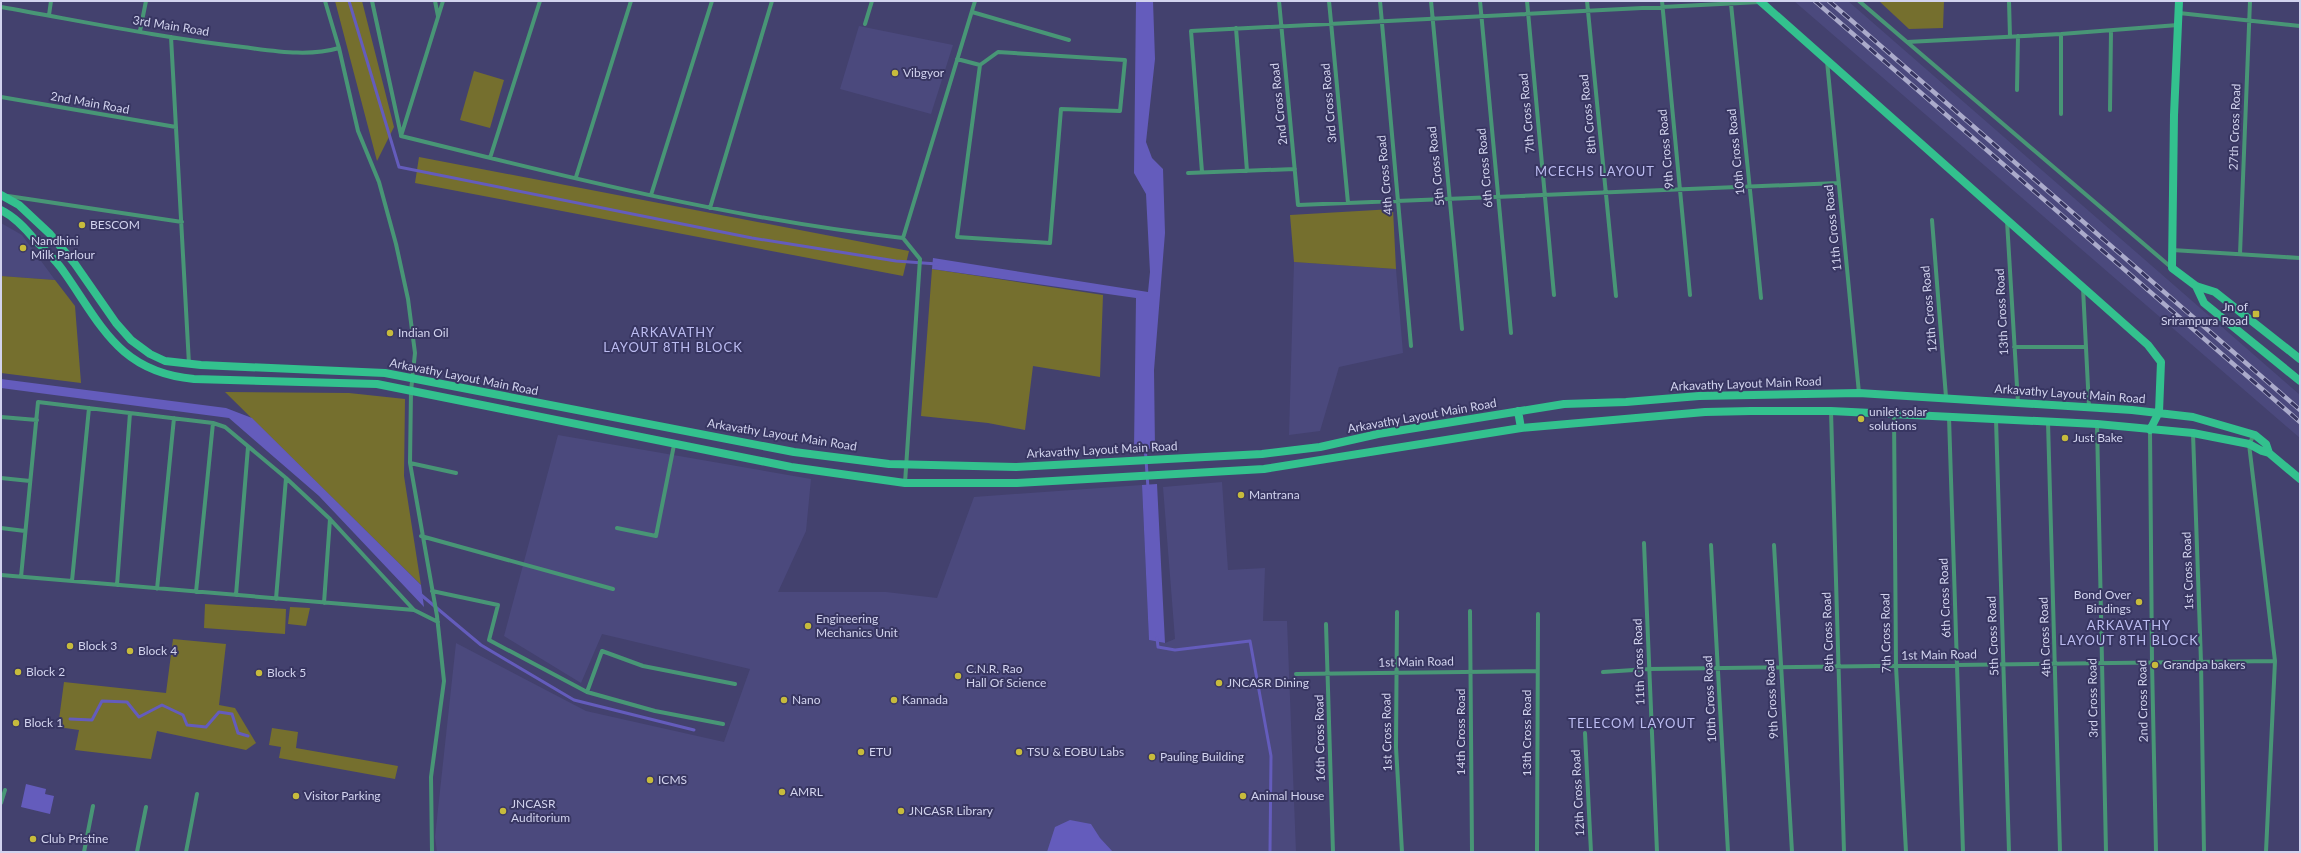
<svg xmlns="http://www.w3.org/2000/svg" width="2301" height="853" viewBox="0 0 2301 853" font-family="Lato,sans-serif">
  <rect width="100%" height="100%" fill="#43416e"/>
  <path fill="#4b497d" d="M1794,1H1848L2300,395V438Z
    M859,26L953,45L931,114L840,89Z
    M1,223L22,235L55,280L1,276Z
    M1294,262L1396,269L1403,353L1339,367L1320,431L1289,435Z
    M558,435L811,479L806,531L778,592H886L937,598L974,497L1142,485L1149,640L1165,643L1175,639L1163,487L1222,482L1228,570L1265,568L1263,621H1287L1296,852H437L435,837L456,643L586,711L724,742L750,669L602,634L581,683L504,636Z"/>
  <path fill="#756f2e" d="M335,1H362L394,127L377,161Z
    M1879,1H1944L1943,28L1909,29Z
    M474,71L504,80L490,128L460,120Z
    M419,157L909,251L903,276L415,183Z
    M1393,209L1396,269L1294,262L1290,215Z
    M932,269L1103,295L1100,377L1033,366L1025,430L988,423L921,416Z
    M1,276L55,280L75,306L81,383L1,373Z
    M225,392L349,393L405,399L404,476L421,585Z
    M205,604L286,609L285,634L204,628Z
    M290,607L310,608L306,626L288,624Z
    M173,639L226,644L219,705L235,708L256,743L246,750L157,731L151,759L75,750L79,730L58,727L64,682L166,693Z
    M272,728L298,732L296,748L398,766L395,779L279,758L281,747L269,745Z"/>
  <path fill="#645cbc" d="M1136,1H1153L1155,59L1146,142L1152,158L1163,169L1165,233L1154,370L1155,449H1134L1136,298L932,269L933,258L1148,292L1150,272L1146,194L1134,173Z
    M1,379L226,408L252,418L421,585L424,607L319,496L229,418L1,388Z
    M1157,484L1165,643L1149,640L1142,485Z
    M26,784L46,789L45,794L54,796L50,814L21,807Z
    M1070,820L1091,824L1100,838L1113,852H1047L1055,827Z"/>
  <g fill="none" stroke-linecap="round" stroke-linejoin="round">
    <path stroke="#645cbc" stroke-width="3" d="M349,1L399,167L752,238L896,261L937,264
      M1145,446L1148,488
      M420,594L481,645L574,700L694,730
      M1157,638L1158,647L1175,650L1250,641L1271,756L1270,852
      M70,719L92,720L102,701L127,702L139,717L162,705L183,715L187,725L206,727L219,712L232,714L238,733L248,736"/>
    <path stroke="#489676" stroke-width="4" d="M325,1L339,48L358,131L379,182L396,244L408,299L415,353L411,391L410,463L437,616L444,681L431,777L432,852
      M372,1L401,135
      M435,1L438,16
      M1279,1L1298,205L1838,183
      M1329,1L1348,203
      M1380,1L1411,346
      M1431,1L1462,329
      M1480,1L1511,333
      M1527,1L1554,295
      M1587,1L1616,296
      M1662,1L1690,295
      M1859,1L1907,42
      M2009,1L2010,37
      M1731,4L1761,298
      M1,7C81,21 162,38 243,47C275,51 308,57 339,48
      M972,12L1069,40
      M2179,13L2300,26
      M49,15L51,1
      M865,24L872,1
      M1236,28L1247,171
      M140,31L146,1
      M2061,34V114
      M171,37L189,364
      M998,52L1125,60L1120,111L1061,109L1050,243L957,237L980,65Z
      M957,59L980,65
      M1827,61L1859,393
      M2017,90L2018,36
      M1,97L176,127
      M2110,110L2111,31
      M401,136C566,177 733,219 903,238L920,259L905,483
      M401,136L443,1
      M490,158L540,1
      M1202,172L1191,31L1760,2
      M1188,173L1295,169
      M576,177L631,1
      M651,195L712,1
      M8,196L182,222
      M710,208L772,1
      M1932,220L1946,397
      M2007,221L2018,403
      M903,238L975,1
      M2172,250L2300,258
      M2240,254L2250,1
      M2172,268L1907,42L2061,34L2178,25
      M2083,288L2089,407
      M2014,347H2086
      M1831,411L1844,852
      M1894,414L1896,666L1906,852
      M1,417L37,420
      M1949,417L1963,852
      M1996,419L2009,852
      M2048,422L2060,852
      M2097,424L2106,852
      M2150,430L2152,663L2156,852
      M2193,433L2201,662L2204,852
      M2254,435L2249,444L2275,661L2266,852
      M410,463L456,473
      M1,478L30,481
      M1,528L25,531
      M617,528L656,536L674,445
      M421,536L613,589
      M1644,543L1657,852
      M1711,545L1728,852
      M1774,545L1792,852
      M1,575L414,610
      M21,577L38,402L213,423L225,427L286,478L330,519L414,610L438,622
      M72,581L89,408
      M117,585L130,413
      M157,589L174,418
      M432,591L498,605L489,640L587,692L655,711L723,724
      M196,592L213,423
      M236,595L248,447
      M276,599L286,478
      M324,603L330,519
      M1470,611L1472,852
      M1397,612L1396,747L1402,852
      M1326,624L1333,852
      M1603,672L1649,669L2275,661
      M1296,674L1537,671
      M587,692L602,651L643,666L735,684
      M1585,733L1591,852
      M1,803L5,790
      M84,852L93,806
      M137,852L146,807
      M186,852L197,794
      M1537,852L1538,614"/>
    <path stroke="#33c18e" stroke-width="8" d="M1760,1L2148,345L2161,362L2159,412L2150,430
      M2179,1L2174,115L2172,268L2196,286L2215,292L2300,359
      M1,195L19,205L50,234L75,264L116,323L131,340L150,354L165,361L201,365L385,373L794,452L889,464L1016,467L1262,454L1320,447L1378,434L1564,404L1626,402L1699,396L1859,393L2132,410L2193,417L2255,435L2266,444L2269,453L2262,451L2249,444L2193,433L2097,424L1831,411H1751L1705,412L1521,428L1264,469L1017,483H905L791,467L377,384L194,379C119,372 102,326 64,272C56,260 45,250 35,240C25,228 15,217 1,210
      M2196,286L2204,303L2300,381
      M1518,411L1521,428
      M2269,453L2300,479"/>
    <g stroke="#ababcb" stroke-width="4.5">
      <path id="rail" d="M1815,1L2300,422
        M1829,1L2300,410"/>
    </g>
    <use href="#rail" stroke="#383662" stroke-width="3" stroke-dasharray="9" stroke-linecap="butt"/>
  </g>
  <g fill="#c7bb3c" stroke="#383662" stroke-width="1.5">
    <circle cx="895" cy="73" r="4"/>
    <circle cx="82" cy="225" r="4"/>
    <circle cx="23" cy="248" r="4"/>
    <rect x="2252" y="310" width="8" height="8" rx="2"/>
    <circle cx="390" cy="333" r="4"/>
    <circle cx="1861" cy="419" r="4"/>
    <circle cx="2065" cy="438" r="4"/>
    <circle cx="1241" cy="495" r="4"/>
    <circle cx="2139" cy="602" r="4"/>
    <circle cx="808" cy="626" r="4"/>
    <circle cx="70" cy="646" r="4"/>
    <circle cx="130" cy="651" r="4"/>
    <circle cx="2155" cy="665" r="4"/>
    <circle cx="18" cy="672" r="4"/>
    <circle cx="259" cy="673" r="4"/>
    <circle cx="958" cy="676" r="4"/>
    <circle cx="1219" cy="683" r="4"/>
    <circle cx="784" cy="700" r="4"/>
    <circle cx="894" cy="700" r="4"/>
    <circle cx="16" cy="723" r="4"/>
    <circle cx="861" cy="752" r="4"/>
    <circle cx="1019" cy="752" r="4"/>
    <circle cx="1152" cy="757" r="4"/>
    <circle cx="650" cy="780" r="4"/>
    <circle cx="782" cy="792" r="4"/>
    <circle cx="296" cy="796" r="4"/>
    <circle cx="1243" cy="796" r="4"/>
    <circle cx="503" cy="811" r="4"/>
    <circle cx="901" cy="811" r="4"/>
    <circle cx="33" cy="839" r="4"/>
  </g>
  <g text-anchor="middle" stroke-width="4" stroke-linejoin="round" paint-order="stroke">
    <g font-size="12" fill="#d2d3ee" stroke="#383662">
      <text transform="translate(171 26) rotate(9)" y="4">3rd Main Road</text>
      <text transform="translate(90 103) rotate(10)" y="4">2nd Main Road</text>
      <text transform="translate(1329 103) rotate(-95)" y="4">3rd Cross Road</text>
      <text transform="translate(1279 104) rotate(-96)" y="4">2nd Cross Road</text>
      <text transform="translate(1527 113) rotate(-95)" y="4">7th Cross Road</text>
      <text transform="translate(1588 114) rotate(-96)" y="4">8th Cross Road</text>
      <text transform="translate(2235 127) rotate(-88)" y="4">27th Cross Road</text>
      <text transform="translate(1666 149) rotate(-95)" y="4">9th Cross Road</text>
      <text transform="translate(1736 152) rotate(-96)" y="4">10th Cross Road</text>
      <text transform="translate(1436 166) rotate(-96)" y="4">5th Cross Road</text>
      <text transform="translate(1485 168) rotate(-95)" y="4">6th Cross Road</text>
      <text transform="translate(1385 175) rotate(-95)" y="4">4th Cross Road</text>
      <text transform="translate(1833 228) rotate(-96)" y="4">11th Cross Road</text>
      <text transform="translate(1929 309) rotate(-95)" y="4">12th Cross Road</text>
      <text transform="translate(2002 312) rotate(-93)" y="4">13th Cross Road</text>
      <text transform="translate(464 377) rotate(11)" y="4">Arkavathy Layout Main Road</text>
      <text transform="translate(1746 384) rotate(-2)" y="4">Arkavathy Layout Main Road</text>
      <text transform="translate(2070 394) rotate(4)" y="4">Arkavathy Layout Main Road</text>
      <text transform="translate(1422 416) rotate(-10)" y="4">Arkavathy Layout Main Road</text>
      <text transform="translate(782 435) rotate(9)" y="4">Arkavathy Layout Main Road</text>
      <text transform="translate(1102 450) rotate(-3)" y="4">Arkavathy Layout Main Road</text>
      <text transform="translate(2188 571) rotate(-92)" y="4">1st Cross Road</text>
      <text transform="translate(1945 598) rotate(-92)" y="4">6th Cross Road</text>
      <text transform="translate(1828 632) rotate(-92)" y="4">8th Cross Road</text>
      <text transform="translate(1886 633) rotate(-91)" y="4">7th Cross Road</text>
      <text transform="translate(1993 636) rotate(-92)" y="4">5th Cross Road</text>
      <text transform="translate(2045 637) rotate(-92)" y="4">4th Cross Road</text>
      <text transform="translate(1939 655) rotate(-1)" y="4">1st Main Road</text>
      <text transform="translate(1416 662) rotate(-1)" y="4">1st Main Road</text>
      <text transform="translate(1639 662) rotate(-92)" y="4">11th Cross Road</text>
      <text transform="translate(2093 698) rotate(-91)" y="4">3rd Cross Road</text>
      <text transform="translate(1710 699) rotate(-93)" y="4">10th Cross Road</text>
      <text transform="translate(1772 699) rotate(-93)" y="4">9th Cross Road</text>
      <text transform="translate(2143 701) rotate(-91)" y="4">2nd Cross Road</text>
      <text transform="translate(1387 732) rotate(-91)" y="4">1st Cross Road</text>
      <text transform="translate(1461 732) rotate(-90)" y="4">14th Cross Road</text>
      <text transform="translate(1527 733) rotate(-90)" y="4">13th Cross Road</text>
      <text transform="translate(1320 738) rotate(-91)" y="4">16th Cross Road</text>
      <text transform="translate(1578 793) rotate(-93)" y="4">12th Cross Road</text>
    </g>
    <g font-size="12" fill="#d2d3ee" stroke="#383662" text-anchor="start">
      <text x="903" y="77">Vibgyor</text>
      <text x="90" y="229">BESCOM</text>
      <text x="31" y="245">Nandhini<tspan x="31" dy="14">Milk Parlour</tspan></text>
      <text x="2248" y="311" text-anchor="end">Jn of<tspan x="2248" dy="14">Srirampura Road</tspan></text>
      <text x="398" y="337">Indian Oil</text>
      <text x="1869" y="416">unilet solar<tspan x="1869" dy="14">solutions</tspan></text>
      <text x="2073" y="442">Just Bake</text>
      <text x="1249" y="499">Mantrana</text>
      <text x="2131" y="599" text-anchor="end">Bond Over<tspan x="2131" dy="14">Bindings</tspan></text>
      <text x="816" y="623">Engineering<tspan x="816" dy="14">Mechanics Unit</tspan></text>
      <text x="78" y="650">Block 3</text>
      <text x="138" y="655">Block 4</text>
      <text x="2163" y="669">Grandpa bakers</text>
      <text x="966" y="673">C.N.R. Rao<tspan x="966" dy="14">Hall Of Science</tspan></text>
      <text x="26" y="676">Block 2</text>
      <text x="267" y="677">Block 5</text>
      <text x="1227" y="687">JNCASR Dining</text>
      <text x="792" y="704">Nano</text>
      <text x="902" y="704">Kannada</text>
      <text x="24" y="727">Block 1</text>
      <text x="869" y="756">ETU</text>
      <text x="1027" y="756">TSU &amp; EOBU Labs</text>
      <text x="1160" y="761">Pauling Building</text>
      <text x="658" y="784">ICMS</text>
      <text x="790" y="796">AMRL</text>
      <text x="304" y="800">Visitor Parking</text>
      <text x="1251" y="800">Animal House</text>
      <text x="511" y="808">JNCASR<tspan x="511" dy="14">Auditorium</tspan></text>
      <text x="909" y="815">JNCASR Library</text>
      <text x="41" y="843">Club Pristine</text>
    </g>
    <g font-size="13" letter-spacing="1" fill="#bcbcf1" stroke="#383662">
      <text x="1595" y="176">MCECHS LAYOUT</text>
      <text x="673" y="337">ARKAVATHY<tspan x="673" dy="15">LAYOUT 8TH BLOCK</tspan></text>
      <text x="2129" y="630">ARKAVATHY<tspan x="2129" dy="15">LAYOUT 8TH BLOCK</tspan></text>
      <text x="1632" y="728">TELECOM LAYOUT</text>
    </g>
  </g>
  <rect width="2301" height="853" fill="none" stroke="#d2d3ee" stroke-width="4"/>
</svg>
